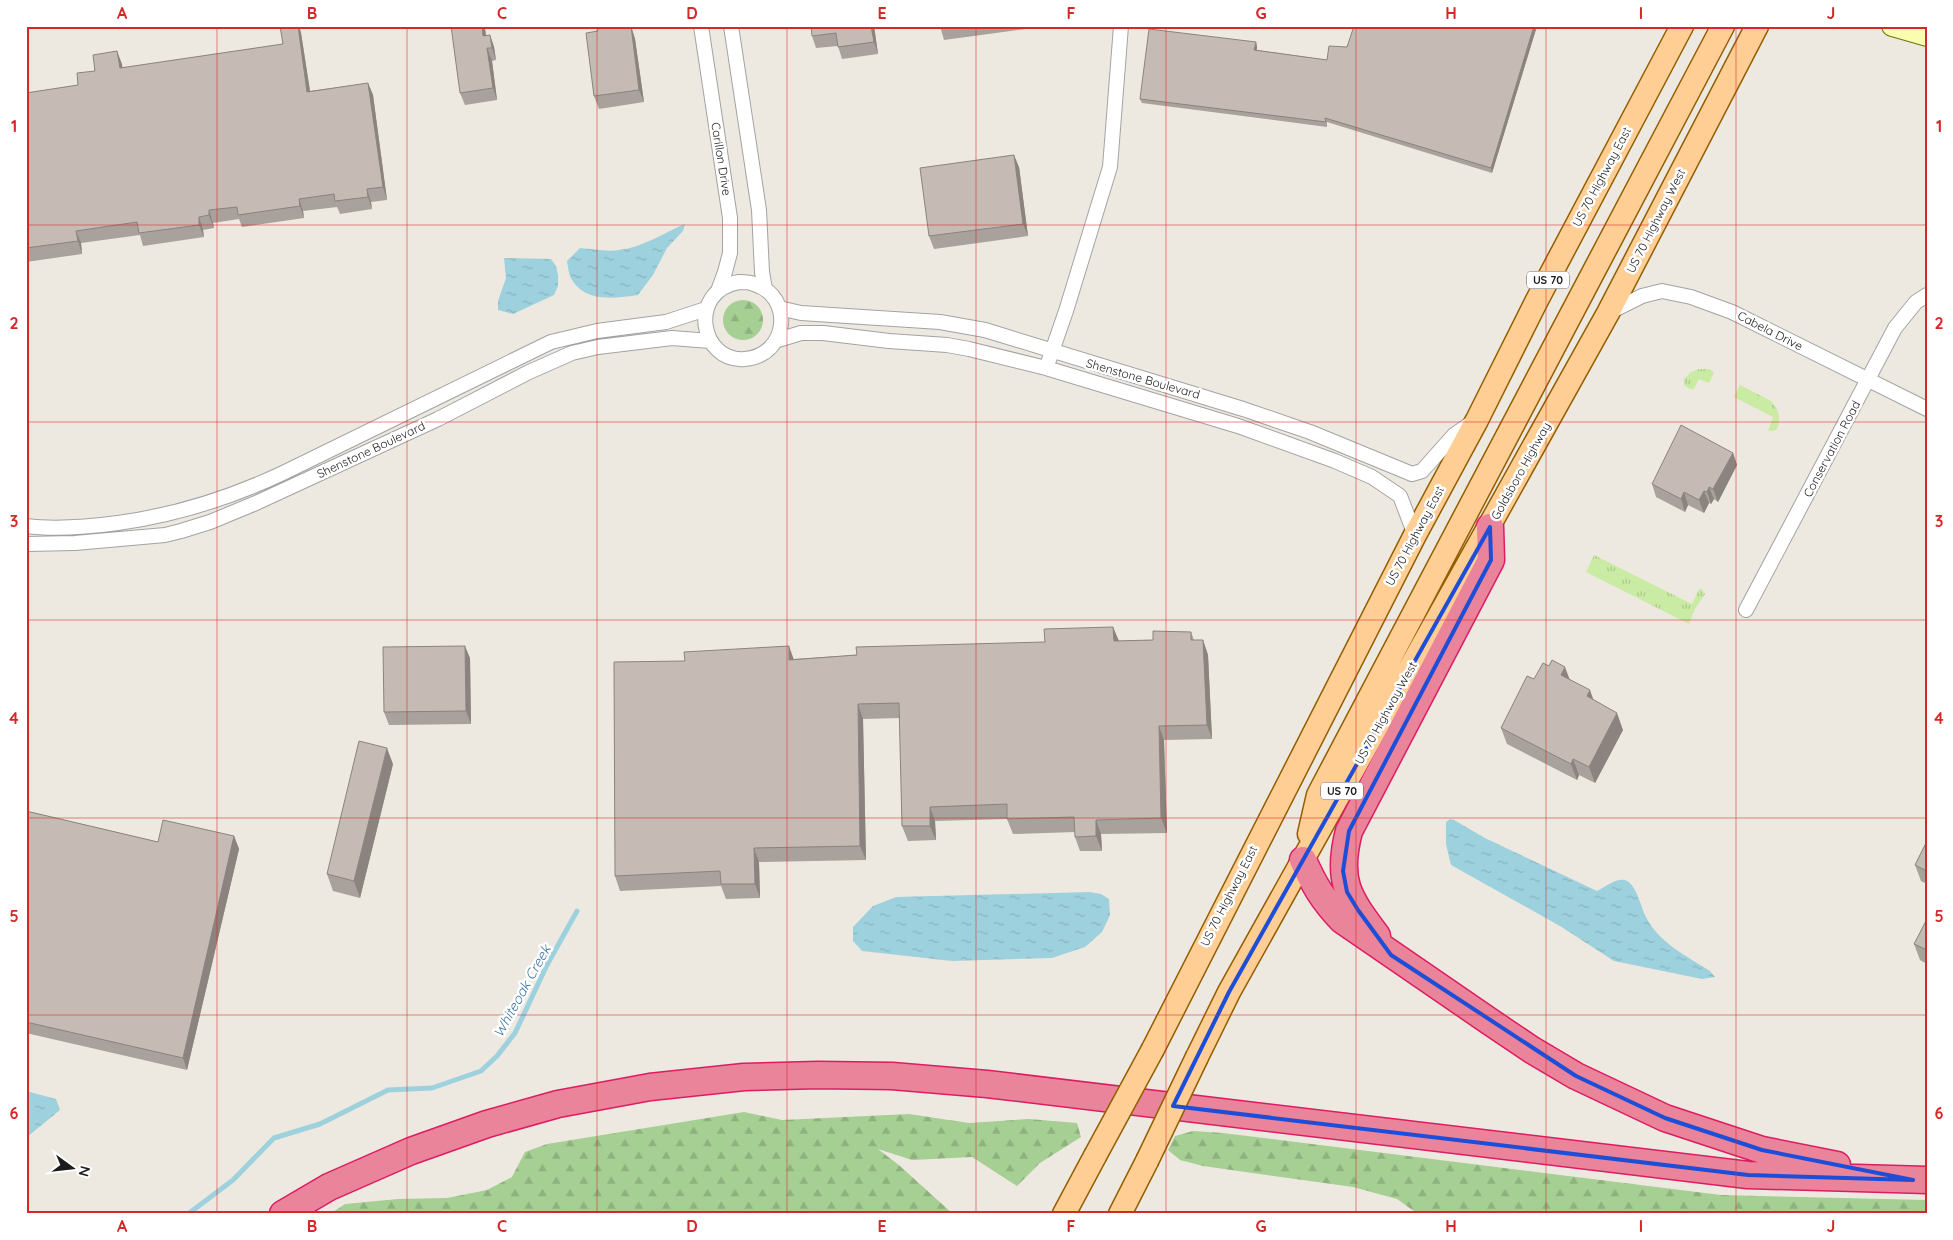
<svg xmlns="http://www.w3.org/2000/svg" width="1953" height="1240" viewBox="0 0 1953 1240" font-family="Quicksand,sans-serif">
  <defs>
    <pattern id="grass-tufts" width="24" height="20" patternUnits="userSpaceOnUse" patternTransform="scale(1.25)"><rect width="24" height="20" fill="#c9eba3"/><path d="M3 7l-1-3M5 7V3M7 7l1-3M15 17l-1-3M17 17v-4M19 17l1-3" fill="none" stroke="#acc98c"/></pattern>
    <pattern id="forest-firs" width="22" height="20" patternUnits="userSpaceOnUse" patternTransform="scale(1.25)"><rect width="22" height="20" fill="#a6cf93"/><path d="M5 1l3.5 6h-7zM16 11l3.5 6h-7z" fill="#8eb17e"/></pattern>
    <pattern id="water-ripples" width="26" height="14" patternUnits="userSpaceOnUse" patternTransform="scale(1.25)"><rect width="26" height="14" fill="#9ed1de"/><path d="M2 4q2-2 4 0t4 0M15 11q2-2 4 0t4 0" fill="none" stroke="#88b3be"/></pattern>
  </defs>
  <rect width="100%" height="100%" fill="#eee9e0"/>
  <path fill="url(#grass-tufts)" d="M1699,369H1710L1714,373L1709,383L1699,379L1694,389H1690L1684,385V379L1691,372Z
    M1740,385L1771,401C1779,410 1782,420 1776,430L1768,431L1773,417L1734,397Z
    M1594,555L1692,604L1699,589H1702L1705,594L1695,609L1689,624L1586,572Z"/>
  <path fill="url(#forest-firs)" d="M723 320a20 20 0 1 1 40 0a20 20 0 1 1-40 0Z
    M744,1112L782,1120L909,1114L969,1123L1029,1119L1077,1123L1081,1137L1040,1163L1017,1186L972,1157L912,1160L878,1149L900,1166L953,1214H330L345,1204L398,1199L447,1198L487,1190L512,1177L525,1152L547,1144Z
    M1193,1131L1223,1133L1721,1195L1927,1200V1214H1418L1397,1199L1353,1187L1203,1166L1180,1160L1168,1150L1175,1136Z"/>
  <path fill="url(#water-ripples)" d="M685,224L683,231L667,248L653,275L638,295C616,298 586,303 572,280C569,276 568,267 567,261L580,248C592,249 607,252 619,250C644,247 663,233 685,224Z
    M504,258L551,259L556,266L558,275V286L554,295L513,314L498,310V301L506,278Z
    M1450,819L1454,820L1485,838L1597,891C1605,887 1616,878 1625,880C1636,883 1641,907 1646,917C1659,943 1687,956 1710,971L1715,977L1702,979L1614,961L1560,926L1451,865L1446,844V822Z
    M1090,892L1101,894L1109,899L1110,915L1102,932L1085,947L1052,958L952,961L862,951L853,941V927L873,906L896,897Z
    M26,1091L56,1099L60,1110L26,1138Z"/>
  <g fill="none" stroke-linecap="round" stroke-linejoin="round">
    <path stroke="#9ed1de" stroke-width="5" d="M188,1214L233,1180L274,1138L320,1124L388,1090L432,1088L481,1071L497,1056L515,1033L547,965L577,911"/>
    <g stroke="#a3a3a3" stroke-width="16">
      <path id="street" d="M701,26L730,218V253L725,272L718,291
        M731,26L759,210L762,272L765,289
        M739,282C744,282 750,282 754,284C794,296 789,355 745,359C700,363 687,291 739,282Z
        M779,308L801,313L940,322L985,330L1243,409L1310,432L1412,474L1422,471L1454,435L1474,421
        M1608,313L1642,296L1662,291L1691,297L1732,312L1927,409
        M778,340L801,333H823L889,341L947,345L969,349L1046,368L1238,426L1335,461L1372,477L1400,496L1415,535
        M1049,360L1066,311L1110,167L1121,26
        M26,526C57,530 88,527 118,523C176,515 230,498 283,473L551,342L597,331L666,322L706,309
        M26,544L75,543L165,535L181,531L210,522L256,503L438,419L529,372L572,353L598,347L672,338L710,341
        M1746,610L1895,328L1916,302L1927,295"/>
    </g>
    <g stroke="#6c7500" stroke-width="22">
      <path id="secondary" d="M1892,26L1927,36"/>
    </g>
    <g stroke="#935e00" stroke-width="25">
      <path id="primary" d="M1309,834L1318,795L1723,26
        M1153,1049L1415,535L1477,420L1536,302L1682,26
        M1197,1057L1229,992L1608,313L1757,26
        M1064,1214L1095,1156
        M1120,1214L1147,1161"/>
    </g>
    <g stroke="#dd1c64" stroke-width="29">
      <path id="highway" d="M1303,860C1314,885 1323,900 1342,920L1489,1021L1532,1050L1576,1076L1665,1118L1762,1150L1837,1165
        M1377,936C1348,897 1336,881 1349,831L1491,560L1490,527
        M283,1214L329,1187L411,1151L487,1124L558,1104L650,1087L744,1077L818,1075L892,1076L987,1084L1748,1175L1927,1180"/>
    </g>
    <use href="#street" stroke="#fff" stroke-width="14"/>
    <use href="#secondary" stroke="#fafcb0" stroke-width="20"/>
    <use href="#primary" stroke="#ffce94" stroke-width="22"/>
    <use href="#highway" stroke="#ea849a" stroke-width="26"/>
    <g stroke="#935e00" stroke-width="25" stroke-linecap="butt">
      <path id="primary-bridge" d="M1095,1156L1153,1049
        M1147,1161L1197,1057"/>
    </g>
    <use href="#primary-bridge" stroke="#ffce94" stroke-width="22"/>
  </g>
  <path fill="#a9a19b" d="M280,26H299L301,33L310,91L368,83L373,95L387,200L371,202L372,209L340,214L337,207L303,211L304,218L242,227L239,219L213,223L214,228L203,230L204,237L143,246L140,235L81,243L82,254L26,262V93L78,85L117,51L122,68L283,44Z
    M631,26L635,39L644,102L599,109L594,96L621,28Z
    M874,26L878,54L842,59L838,46L816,48L812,36Z
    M940,26H1047L944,40Z
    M1354,26H1537L1492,173L1327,122V127L1142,103L1140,99L1256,42L1257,47V50L1327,60L1347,47Z
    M485,29L486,35H490L494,47L496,60L492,61L497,100L465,105L460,93Z
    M1019,167L1028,236L934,249L929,236Z
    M1733,453L1737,465L1718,502L1714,499L1711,504L1709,503L1704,513L1688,505L1685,512L1656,497L1652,484Z
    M1113,627L1118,641L1153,640L1191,632L1194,640H1203L1208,655L1212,739L1164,740L1167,833L1101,834L1102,851H1080L1075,837V832L1013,834L1007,819L935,821L936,840L908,841L902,826L900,718L863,719L866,860L759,862L760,898L726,899L721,886L620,891L615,876L685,661L794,659L1045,642Z
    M470,658L471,724L389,725L384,712Z
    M1534,679L1570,680L1593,700L1623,730L1595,783L1579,775L1577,780L1507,744L1501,728Z
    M393,764L360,898L333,891L327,874Z
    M26,811L158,842L234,836L239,849L187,1070L26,1033Z
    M1927,841V884L1921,881L1915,865Z
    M1927,919V964L1920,960L1914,944Z"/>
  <path fill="#8a837e" d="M298,26H299L301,33L312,104L307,92Z
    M482,26H484L485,29L488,48L483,36Z
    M631,26L635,39L644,102L639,90Z
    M871,26H874L878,54L874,42Z
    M1534,26H1537L1492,173L1491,168Z
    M490,35L494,47L496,60L492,48Z
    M1256,42L1257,47L1256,54L1254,50Z
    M487,48L492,61L497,100L493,88Z
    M117,51L122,64L124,80L120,68Z
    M368,83L373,95L387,200L383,187Z
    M1014,155L1019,167L1028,236L1023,224Z
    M367,189L371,202L372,209L368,197Z
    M299,199L303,211L304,218L300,206Z
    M209,210L213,223L214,228L209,215Z
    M199,217L203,230L204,237L199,225Z
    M76,231L81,243L82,254L78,241Z
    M1733,453L1737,465L1718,502L1713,489Z
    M1709,487L1714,499L1711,504L1707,492Z
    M1704,491L1709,503L1704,513L1699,500Z
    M1684,492L1688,505L1685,512L1681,499Z
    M1113,627L1119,641H1114Z
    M1203,640L1208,655L1212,739L1207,725Z
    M465,646L470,658L471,724L466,711Z
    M789,646L794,660H789Z
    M1565,667L1571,683L1561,675Z
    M1590,690L1596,707L1587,696Z
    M858,704L863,719L866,860L860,846Z
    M1617,713L1623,730L1595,783L1589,767Z
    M1159,726L1164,740L1167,833L1161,818Z
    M387,748L393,764L360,898L354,881Z
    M1573,759L1579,775L1577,780L1571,764Z
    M930,807L935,821L936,840L930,826Z
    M1096,820L1101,834L1102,851L1096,836Z
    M234,836L239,849L187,1070L183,1058Z
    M754,848L759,862L760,898L755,884Z"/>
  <path fill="#c5bbb4" stroke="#8a837e" d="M280,26H298L307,92L368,83L383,187L367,189L368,197L335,201L334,194L299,199L300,206L238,215L237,207L209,210V215L199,217V225L139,233L137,222L76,231L78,241L26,248V93L78,85L77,73L95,71L93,55L117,51L120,68L283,44Z
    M451,26H482L483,36L490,35L492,48H487L493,88L460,93Z
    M597,26H619V28L631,26L639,90L594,96L586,33L598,31Z
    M811,26H871L874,42L838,47L836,33L812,36Z
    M940,26H952L940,28Z
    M1354,26H1534L1491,168L1325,118L1326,122L1140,99L1149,29L1256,42L1254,50L1327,60L1329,46L1347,47Z
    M1014,155L1023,224L929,236L920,168Z
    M1681,425L1733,453L1713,489L1709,487L1707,492L1704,491L1699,500L1684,492L1681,499L1652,484Z
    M1113,627L1114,641L1153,640V631L1191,632V640H1203L1207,725L1159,726L1161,818L1096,820V836L1075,837L1074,817L1007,819V804L930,807V826H902L899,703L858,704L860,846L754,848L755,884H721L720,871L615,876L614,662L685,661L684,652L789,646V660L857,655L856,647L1045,642L1044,629Z
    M465,646L466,711L384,712L383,647Z
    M1552,660L1565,667L1561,675L1590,690L1587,696L1617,713L1589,767L1573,759L1571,764L1501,728L1527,676L1534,679L1543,663L1549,666Z
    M359,741L387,748L354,881L327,874Z
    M26,811L158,842L163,820L234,836L183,1058L26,1022Z
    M1927,841V871L1915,865Z
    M1927,919V950L1914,944Z"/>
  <path fill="none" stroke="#1d4ed8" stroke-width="4" stroke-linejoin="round" d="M1490,527L1491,560L1349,831L1343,871L1347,892L1358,910L1391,955L1576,1076L1665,1118L1762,1150L1913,1180L1748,1175L1173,1106L1229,992Z"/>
  <path fill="none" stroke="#d62828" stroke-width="1" stroke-opacity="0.55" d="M217,26V1214M407,26V1214M597,26V1214M787,26V1214M976,26V1214M1166,26V1214M1356,26V1214M1546,26V1214M1736,26V1214M26,225H1927M26,422H1927M26,620H1927M26,818H1927M26,1015H1927"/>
  <g text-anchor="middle" stroke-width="5" stroke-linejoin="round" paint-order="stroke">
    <g fill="#fff" stroke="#606060" stroke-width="1">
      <rect x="1527" y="271.5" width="42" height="17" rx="4"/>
      <rect x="1321" y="782.5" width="42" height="17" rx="4"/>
    </g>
    <g font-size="11" font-weight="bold" fill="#1c1c1c">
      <text x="1548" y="284">US 70</text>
      <text x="1342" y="795">US 70</text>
    </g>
    <g font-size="12" fill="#1c1c1c" stroke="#fff">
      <text transform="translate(721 159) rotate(81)" y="4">Carillon Drive</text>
      <text transform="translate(1602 177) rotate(-62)" y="4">US 70 Highway East</text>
      <text transform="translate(1656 221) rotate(-63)" y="4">US 70 Highway West</text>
      <text transform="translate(1770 331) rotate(27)" y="4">Cabela Drive</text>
      <text transform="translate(1143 379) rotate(16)" y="4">Shenstone Boulevard</text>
      <text transform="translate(1832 449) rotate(-62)" y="4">Conservation Road</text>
      <text transform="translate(371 450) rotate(-25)" y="4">Shenstone Boulevard</text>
      <text transform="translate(1521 471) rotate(-61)" y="4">Goldsboro Highway</text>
      <text transform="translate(1415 536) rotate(-62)" y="4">US 70 Highway East</text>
      <text transform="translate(1386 713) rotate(-61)" y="4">US 70 Highway West</text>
      <text transform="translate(1229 896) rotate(-63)" y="4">US 70 Highway East</text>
    </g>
    <g font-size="14" font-style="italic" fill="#4278a6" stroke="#fff">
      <text transform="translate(522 991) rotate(-61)" y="5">Whiteoak Creek</text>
    </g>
  </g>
  <rect width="1953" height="1240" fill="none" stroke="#ffffff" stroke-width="55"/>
  <g transform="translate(72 1168) rotate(105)" stroke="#ffffff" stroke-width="4" paint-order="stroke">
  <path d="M0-4L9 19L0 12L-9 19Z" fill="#1c1c1c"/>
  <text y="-8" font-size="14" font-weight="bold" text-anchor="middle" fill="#1c1c1c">N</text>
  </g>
  <rect x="28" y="28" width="1898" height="1184" fill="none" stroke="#d62828" stroke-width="2"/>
  <g font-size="16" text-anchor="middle" font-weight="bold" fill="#d62828">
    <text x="122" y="19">A</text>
    <text x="312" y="19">B</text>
    <text x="502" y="19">C</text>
    <text x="692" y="19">D</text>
    <text x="882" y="19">E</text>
    <text x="1071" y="19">F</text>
    <text x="1261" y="19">G</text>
    <text x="1451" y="19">H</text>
    <text x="1641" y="19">I</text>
    <text x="1831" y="19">J</text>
    <text x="14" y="132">1</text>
    <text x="1939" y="132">1</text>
    <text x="14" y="329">2</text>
    <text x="1939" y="329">2</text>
    <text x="14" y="527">3</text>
    <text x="1939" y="527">3</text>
    <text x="14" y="724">4</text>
    <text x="1939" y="724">4</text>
    <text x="14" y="922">5</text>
    <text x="1939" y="922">5</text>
    <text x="14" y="1119">6</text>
    <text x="1939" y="1119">6</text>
    <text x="122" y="1232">A</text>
    <text x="312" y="1232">B</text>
    <text x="502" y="1232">C</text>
    <text x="692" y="1232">D</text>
    <text x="882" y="1232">E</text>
    <text x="1071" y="1232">F</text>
    <text x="1261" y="1232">G</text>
    <text x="1451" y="1232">H</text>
    <text x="1641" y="1232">I</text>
    <text x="1831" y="1232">J</text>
  </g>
</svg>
